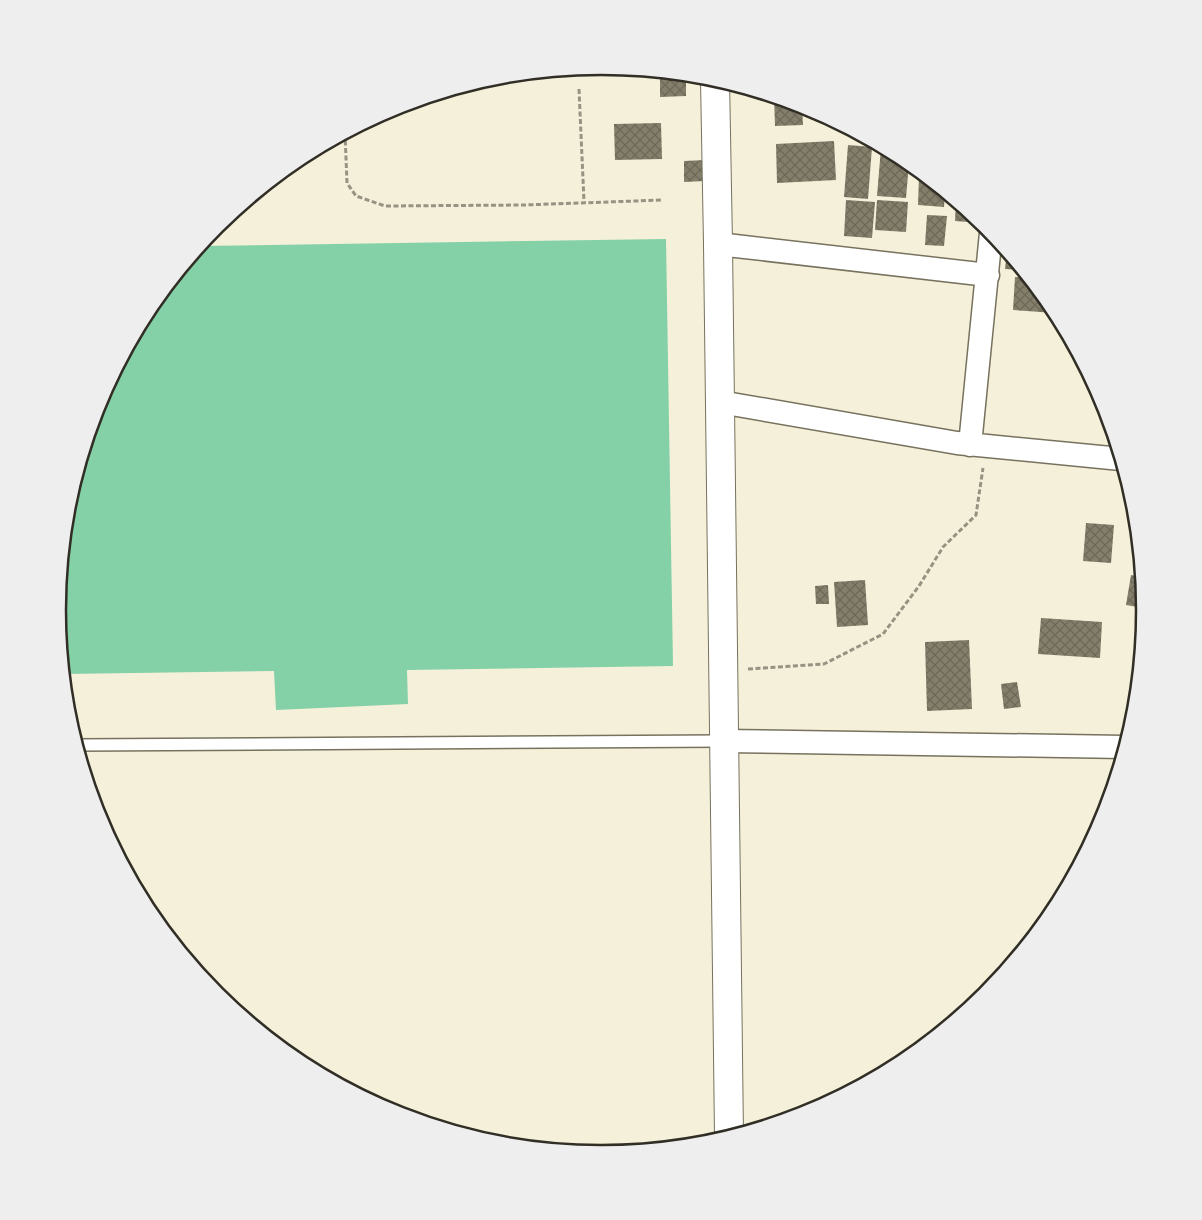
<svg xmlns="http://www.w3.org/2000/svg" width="1202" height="1220" viewBox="0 0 1202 1220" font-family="Overpass,sans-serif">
  <defs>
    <pattern id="building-cross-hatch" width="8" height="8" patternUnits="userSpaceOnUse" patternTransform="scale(1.25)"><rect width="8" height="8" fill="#847f6b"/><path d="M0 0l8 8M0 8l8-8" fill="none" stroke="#6d6858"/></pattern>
  </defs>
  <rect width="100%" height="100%" fill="#f5f0d9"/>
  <path fill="#84d1a8" d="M666,239L673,666L407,670L408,704L276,710L274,671L64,674L58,610L68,504L99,402L149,308L200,246Z"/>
  <path fill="url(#building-cross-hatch)" d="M660,72L686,75V96L660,97Z
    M774,97L802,106L803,125L775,126Z
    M661,123L662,159L615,160L614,124Z
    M834,141L836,180L777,183L776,144Z
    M848,145L872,147L868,199L844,197Z
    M881,148H884L909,163L906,198L877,196Z
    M705,160V181L684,182V161Z
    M919,177H926L945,193L944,207L918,205Z
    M846,200L875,202L872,238L844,236Z
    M877,200L908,202L906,232L875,230Z
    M956,202L958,203L982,223L955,221Z
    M927,215L947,216L944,246L925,245Z
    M1007,252L1022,270L1005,269Z
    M1015,277L1028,278L1055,313L1013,310Z
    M1086,523L1114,525L1111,563L1083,561Z
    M1131,575L1141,577L1144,608L1126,605Z
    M865,580L868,625L837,627L834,582Z
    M828,585L829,604H816L815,586Z
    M1041,618L1102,622L1100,658L1038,654Z
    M969,640L972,709L927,711L925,642Z
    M1017,682L1021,707L1004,709L1001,684Z"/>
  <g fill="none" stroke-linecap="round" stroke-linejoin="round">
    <g stroke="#77725e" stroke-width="14">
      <path id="service" d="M77,745L723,741"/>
    </g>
    <g stroke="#77725e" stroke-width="25">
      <path id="minor" d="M718,244L988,275
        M720,402L957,443L1121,459
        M970,445L991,233
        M723,741L1125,747"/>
    </g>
    <g stroke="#77725e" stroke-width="30">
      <path id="tertiary" d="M715,79L718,244L729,1136"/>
    </g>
    <path stroke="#979383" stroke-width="3" stroke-dasharray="5 2.5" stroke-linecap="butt" d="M579,89L584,202
      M345,133L347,183L356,196L385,206L524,205L663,200
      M748,669L824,664L883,634L919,586L943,547L976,515L983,468"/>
    <use href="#service" stroke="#fff" stroke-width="11"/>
    <use href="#minor" stroke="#fff" stroke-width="22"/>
    <use href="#tertiary" stroke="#fff" stroke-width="28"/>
  </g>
  <path d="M0 0H1202V1220H0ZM66 610a535 535 0 1 1 1070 0a535 535 0 1 1-1070 0Z" fill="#efeeee" fill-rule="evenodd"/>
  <path fill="none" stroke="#312e26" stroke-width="2.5" d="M66 610a535 535 0 1 1 1070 0a535 535 0 1 1-1070 0Z"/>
</svg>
